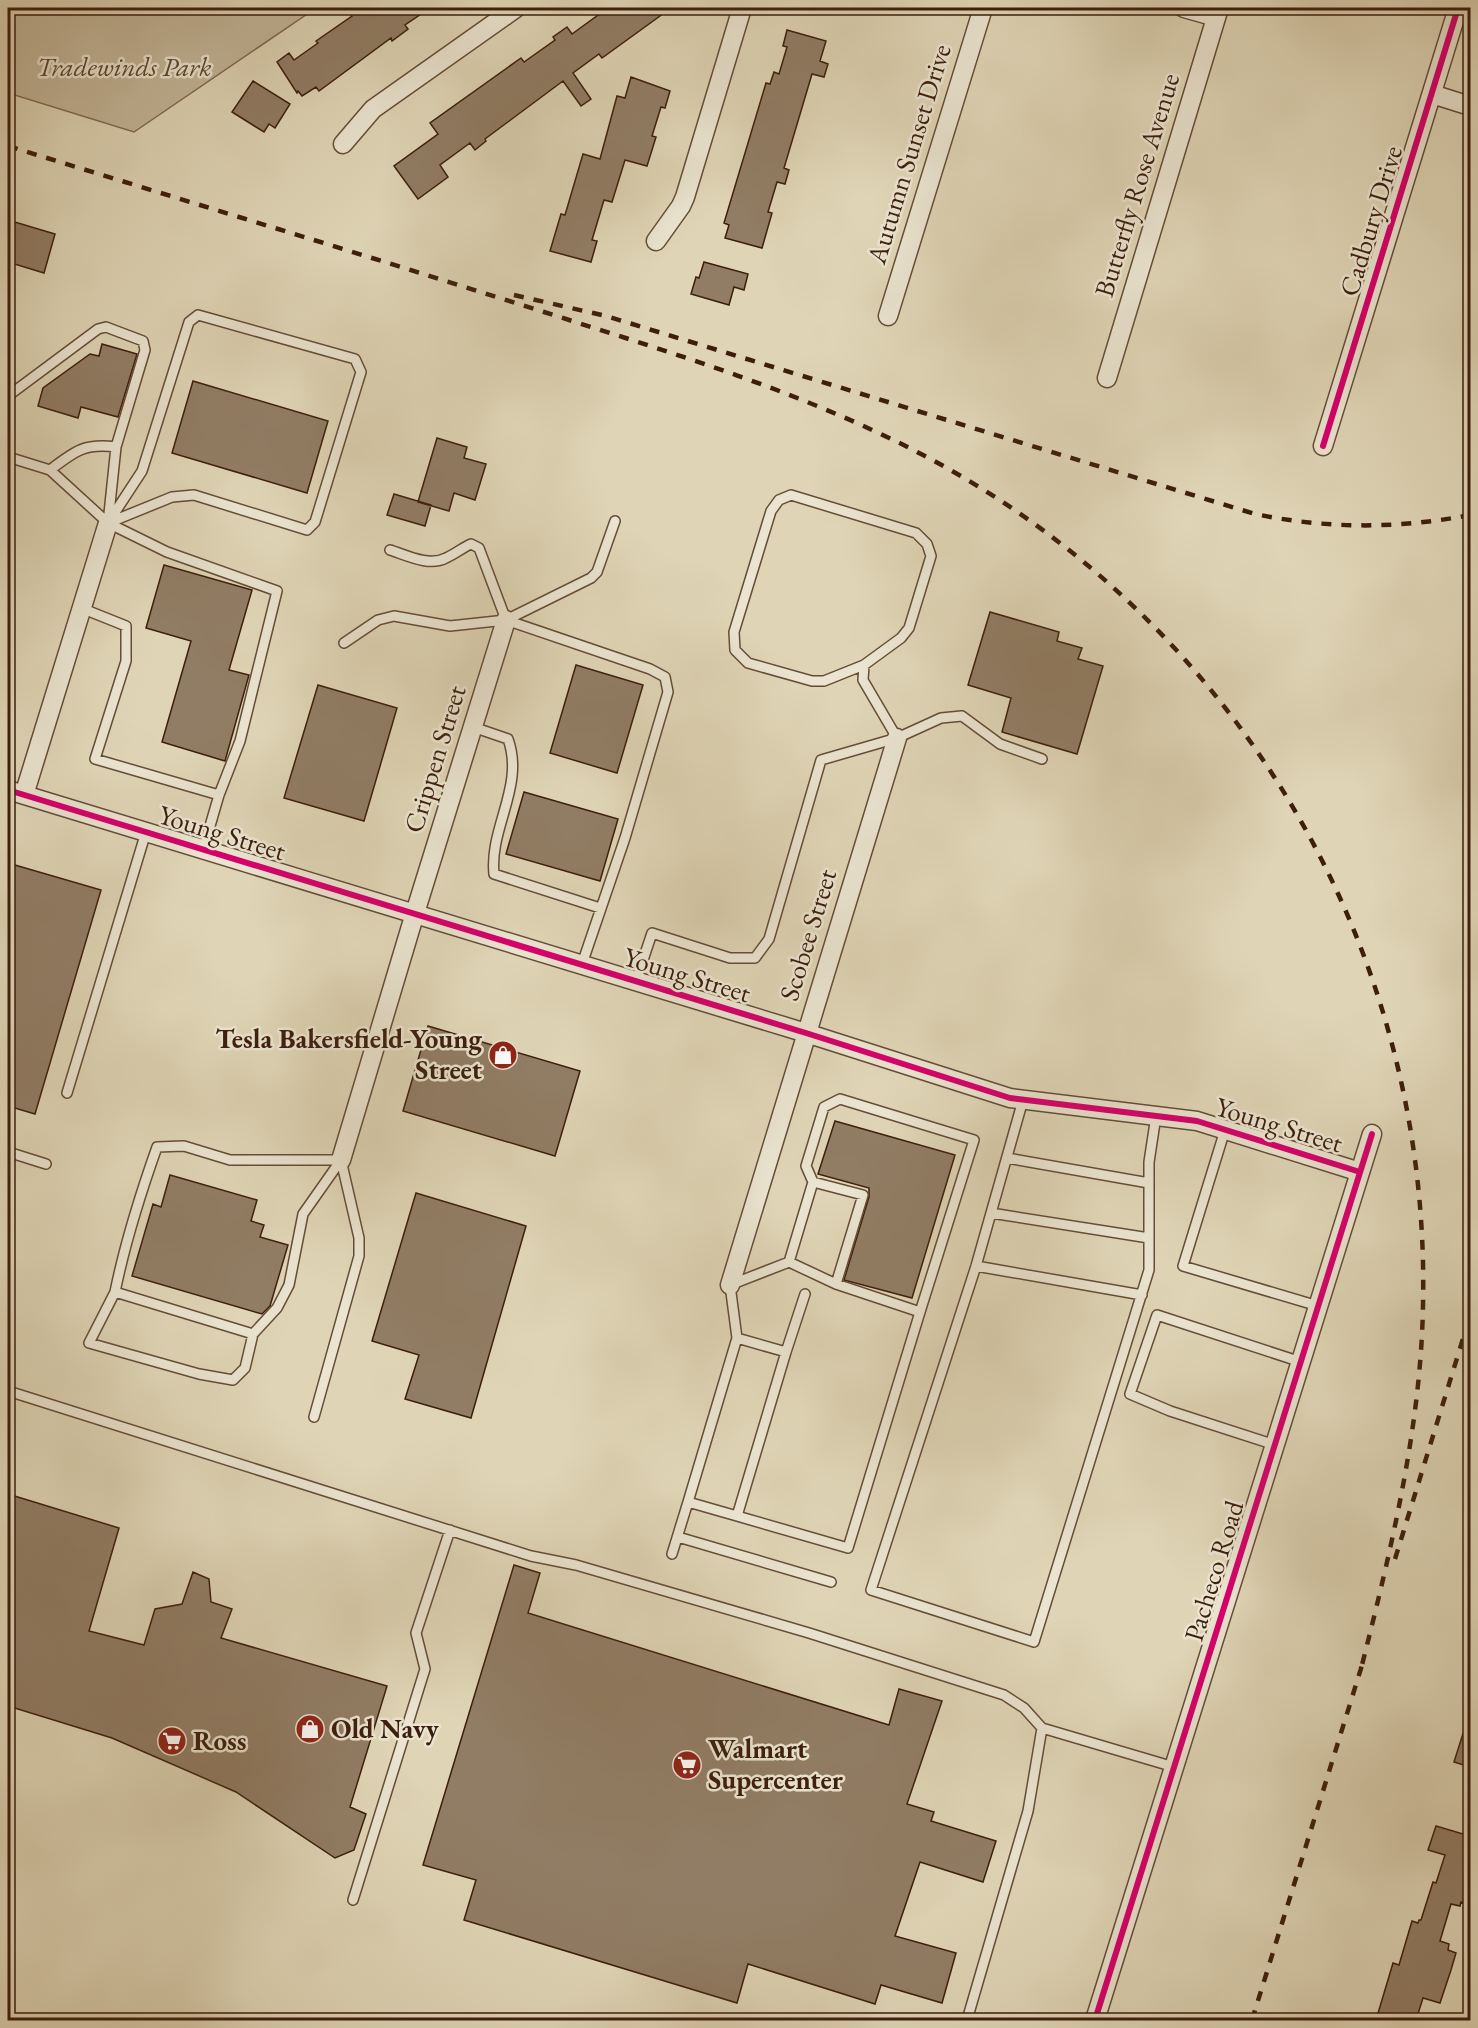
<svg xmlns="http://www.w3.org/2000/svg" width="1478" height="2028" viewBox="0 0 1478 2028" font-family="'EB Garamond',serif">
  <rect width="100%" height="100%" fill="#dfd5b6"/>
  <filter id="stains"><feTurbulence type="fractalNoise" baseFrequency=".00333" numOctaves="4"/><feColorMatrix values="0 0 0 0 .2 0 0 0 0 .09 0 0 0 0 .02 0 0 0 .5 -.17"/></filter>
  <radialGradient id="worn" r=".72"><stop offset=".6" stop-color="#630" stop-opacity="0"/><stop offset="1" stop-color="#630" stop-opacity=".3"/></radialGradient>
  <path fill="#c3b699" stroke="#806a53" stroke-width="1.5" d="M8,8H316L134,132L8,93Z"/>
  <path fill="#917d65" stroke="#3d1e0d" stroke-width="1.5" d="M346,8H430L405,25L408,29L392,41L391,38L319,91L316,87L302,96L298,91L297,93L277,62L289,53L294,60L318,43L316,41L352,16Z
    M593,8H671L602,58L599,54L573,73L591,99L581,106L563,81L485,139L486,141L475,150L470,143L440,165L448,177L418,199L394,166L438,134L430,123L521,58L524,62L555,40L553,37L567,27L572,34L598,15Z
    M787,30L826,41L820,61L828,64L824,77L812,74L784,168L789,170L785,184L777,182L768,212L772,213L762,248L725,238L729,225L724,223L766,83L770,84L774,72L779,74L787,47L783,46Z
    M631,77L670,91L665,108L661,107L652,136L656,137L647,166L625,160L612,202L604,200L592,240L597,241L591,262L550,251L561,214L565,215L583,154L600,159L617,96L625,98Z
    M253,81L290,104L275,128L269,124L264,132L232,112Z
    M8,220L55,234L44,273L8,262Z
    M704,262L748,274L744,290L734,287L729,305L691,294L696,277L699,278Z
    M102,344L137,354L118,417L81,407L78,418L38,406L43,388L90,354L99,356Z
    M193,381L328,421L307,493L172,453Z
    M437,438L467,447L464,458L486,464L475,500L454,493L449,511L418,502Z
    M394,494L431,505L425,526L387,515Z
    M164,565L252,590L229,670L249,675L225,761L162,742L191,641L146,628Z
    M990,612L1059,632L1057,641L1082,648L1078,659L1103,666L1077,754L1002,732L1011,698L968,685Z
    M576,665L643,685L617,773L550,753Z
    M318,685L397,708L364,821L284,798Z
    M524,792L618,819L600,881L506,854Z
    M8,863L101,890L35,1114L8,1106Z
    M428,1026L580,1071L555,1156L403,1111Z
    M835,1121L955,1155L912,1298L844,1280L869,1197V1188L818,1174Z
    M170,1175L257,1200L251,1221L264,1225L260,1237L288,1245L270,1306L262,1314L132,1276L153,1204L161,1207Z
    M416,1193L526,1226L471,1418L405,1399L419,1355L372,1341Z
    M8,1494L119,1528L89,1631L144,1645L155,1609L182,1604L193,1572L209,1579L211,1602L232,1609L221,1638L387,1686L350,1807L366,1814L354,1850L335,1858L236,1792L112,1738L8,1706Z
    M514,1565L540,1573L528,1613L889,1725L899,1689L942,1701L907,1804L934,1812L931,1821L996,1841L983,1882L920,1862L895,1936L956,1953L942,2003L881,1985L875,2004L748,1964L737,2003L464,1920L476,1880L423,1865Z
    M1467,1721H1470V1767L1454,1762Z
    M1436,1826L1470,1836V1905L1461,1902L1460,1906L1451,1904L1440,1941L1449,1944L1448,1950L1456,1953L1451,1970L1440,2003L1423,1998L1416,2020H1376L1393,1963L1399,1965L1412,1921L1418,1923L1419,1920H1421L1433,1882L1436,1883L1445,1855L1428,1850Z"/>
  <g fill="none" stroke-linecap="round" stroke-linejoin="round">
    <g stroke="#664c37" stroke-width="12">
      <path id="service" d="M198,315L355,359L361,372L315,522L307,530L194,495L172,497L108,523L142,471L189,322Z
        M8,396L98,329L106,327L143,341L145,350L116,447L108,523L50,470C75,451 84,443 116,447
        M8,457L50,470
        M108,523L167,552L277,591L240,741L219,795
        M390,550C406,555 429,567 446,558C455,554 462,548 471,544L479,548L506,620L650,669L665,677L668,692L625,838L582,964
        M81,608L126,626V661L95,759L219,795L203,850
        M344,643L378,620L394,616L450,626L506,620L591,578L597,572L615,521
        M864,665L824,681H812L748,663L735,650L734,632L771,511L779,500L791,495L916,533L927,544L931,556L909,628L901,638L864,665L863,680L897,738
        M473,727L508,739C525,786 489,828 494,874L600,908
        M636,981L652,933L730,958H755L769,939L821,760L897,738L941,718L962,716L1000,744L1042,759
        M67,1093L146,832
        M1023,1100L976,1266L871,1590L1034,1642L1149,1270V1162L1156,1116
        M1225,1130L1183,1266L1318,1306
        M184,1146L230,1160H341L303,1214L289,1285L277,1308L253,1334L115,1292C125,1243 140,1195 157,1147Z
        M8,1152L46,1164
        M1007,1158L1149,1183
        M813,1182L863,1195L836,1284
        M991,1213L1149,1238
        M976,1266L1142,1295
        M115,1292L89,1343L199,1374L233,1380L245,1368L253,1334
        M737,1338L688,1502L737,1516L786,1352L737,1338L730,1285L789,1262L836,1284L920,1312L974,1140L840,1099L824,1107L806,1166L813,1182L789,1262
        M786,1352L805,1294
        M8,1391L531,1556L576,1565L809,1633L1004,1695L1024,1708L1042,1728
        M314,1417L359,1256V1238L341,1160
        M1275,1445L1170,1411L1130,1394L1157,1315L1301,1362
        M737,1516L848,1548L920,1312
        M678,1537L831,1582
        M672,1554L688,1502
        M353,1900L425,1669L416,1633L450,1530
        M967,2020L1028,1811L1042,1728L1174,1767"/>
    </g>
    <g stroke="#664c37" stroke-width="21">
      <path id="minor" d="M1184,8L1216,17
        M1432,94L1470,106
        M343,144L373,109L516,8
        M656,241L681,206L685,197L742,8
        M888,316L983,8
        M1107,378L1219,8
        M1323,446L1458,8
        M8,790L806,1033L1010,1098L1197,1121L1360,1172
        M24,795L108,523
        M341,1160L415,913L506,620
        M730,1285L897,738
        M1095,2020L1372,1134"/>
    </g>
    <use href="#service" stroke="#eae4d0" stroke-width="9"/>
    <use href="#minor" stroke="#eae4d0" stroke-width="18"/>
    <path stroke="#3d1e0d" stroke-width="4.5" stroke-dasharray="10 10" stroke-linecap="butt" d="M8,146C186,201 365,255 544,312C672,353 803,392 923,455C1237,620 1431,950 1423,1305C1421,1427 1391,1550 1361,1669
      M514,295L606,316L1255,514C1327,529 1398,529 1470,515
      M1395,1559L1470,1316
      M1252,2020L1363,1662"/>
    <g stroke="#eae4d0" stroke-width="10">
      <path id="cycleway" d="M1323,446L1458,8
        M8,790L806,1033L1010,1098L1197,1121L1360,1172
        M1095,2020L1372,1134"/>
    </g>
    <use href="#cycleway" stroke="#d6006c" stroke-width="6"/>
  </g>
  <defs>
    <g id="shop-disc" transform="scale(1.5)"><circle r="9.5" fill="#8f2418" stroke="#eae4d0"/><path d="M-5-2.5h2.3a2.7 3.5 0 0 1 5.4 0H5L5.5 6h-11ZM-1.5-2.5h3a1.5 2.3 0 0 0-3 0Z" fill="#fff"/></g>
    <g id="supermarket-disc" transform="scale(1.5)"><circle r="9.5" fill="#8f2418" stroke="#eae4d0"/><path d="M-6-5.5h2.5l.6 2H6L4.5 2H-2.5L-4.4-4H-6ZM-1.5 3.2a1.3 1.3 0 1 0 .1 0ZM3 3.2a1.3 1.3 0 1 0 .1 0Z" fill="#fff"/></g>
  </defs>
  <g fill-rule="evenodd">
    <use href="#shop-disc" x="503" y="1055"/>
    <use href="#shop-disc" x="310" y="1729"/>
    <use href="#supermarket-disc" x="172" y="1741"/>
    <use href="#supermarket-disc" x="687" y="1765"/>
  </g>
  <g text-anchor="middle" stroke-width="5" stroke-linejoin="round" paint-order="stroke">
    <g font-size="27" font-style="italic" fill="#5e4430" stroke="#eae4d0">
      <text x="124" y="76">Tradewinds Park</text>
    </g>
    <g font-size="27" fill="#3d1e0d" stroke="#eae4d0">
      <text transform="translate(909 154) rotate(-73)" y="9">Autumn Sunset Drive</text>
      <text transform="translate(1137 185) rotate(-73)" y="9">Butterfly Rose Avenue</text>
      <text transform="translate(1371 221) rotate(-73)" y="9">Cadbury Drive</text>
      <text transform="translate(435 759) rotate(-73)" y="9">Crippen Street</text>
      <text transform="translate(222 833) rotate(17)" y="9">Young Street</text>
      <text transform="translate(808 935) rotate(-73)" y="9">Scobee Street</text>
      <text transform="translate(687 975) rotate(17)" y="9">Young Street</text>
      <text transform="translate(1279 1125) rotate(17)" y="9">Young Street</text>
      <text transform="translate(1214 1571) rotate(-73)" y="9">Pacheco Road</text>
    </g>
    <g font-size="27" font-weight="bold" fill="#3d1e0d" stroke="#eae4d0" text-anchor="start">
      <text x="482" y="1048" text-anchor="end">Tesla Bakersfield-Young<tspan x="482" dy="31">Street</tspan></text>
      <text x="331" y="1738">Old Navy</text>
      <text x="193" y="1750">Ross</text>
      <text x="708" y="1758">Walmart<tspan x="708" dy="31">Supercenter</tspan></text>
    </g>
  </g>
  <rect width="1478" height="2028" fill="none" stroke="#dfd5b6" stroke-width="30"/>
  <rect x="9" y="9" width="1460" height="2010" fill="none" stroke="#3d1e0d" stroke-width="3"/>
  <rect x="15" y="15" width="1448" height="1998" fill="none" stroke="#3d1e0d" stroke-width="1.5"/>
  <rect width="100%" height="100%" filter="url(#stains)"/>
  <rect width="100%" height="100%" fill="url(#worn)"/>
</svg>
